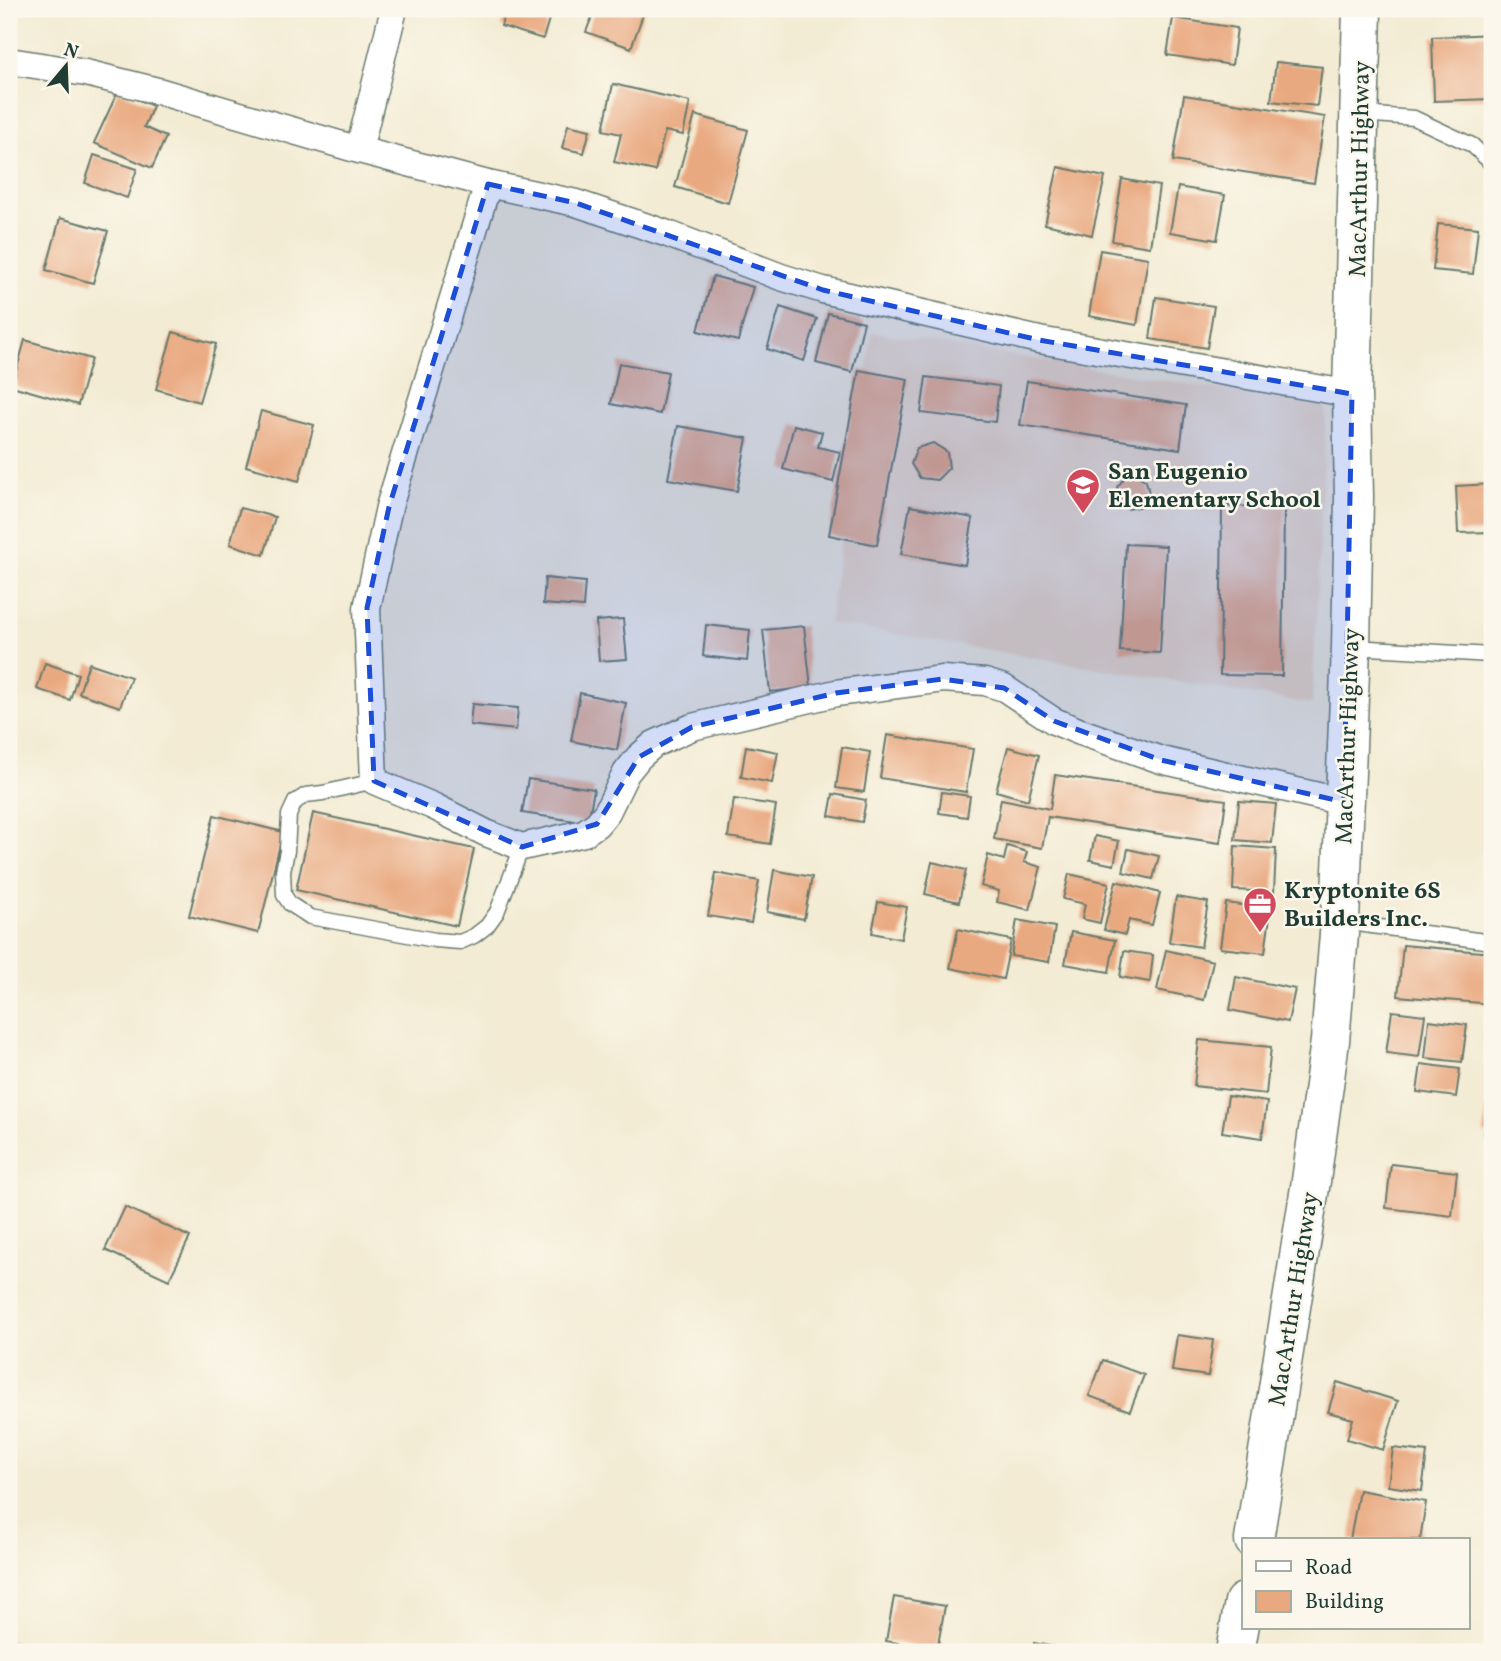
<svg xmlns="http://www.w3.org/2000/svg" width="1501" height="1661" viewBox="0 0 1501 1661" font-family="Vollkorn,serif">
  <rect width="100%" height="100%" fill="#fbf7ec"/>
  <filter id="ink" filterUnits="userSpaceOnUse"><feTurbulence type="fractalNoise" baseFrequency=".0143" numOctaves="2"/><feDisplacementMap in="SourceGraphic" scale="14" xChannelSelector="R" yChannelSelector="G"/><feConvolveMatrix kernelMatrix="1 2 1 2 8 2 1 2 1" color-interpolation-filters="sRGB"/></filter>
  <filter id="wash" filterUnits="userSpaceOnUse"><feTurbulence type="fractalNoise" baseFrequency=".00686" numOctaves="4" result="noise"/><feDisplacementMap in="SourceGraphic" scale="28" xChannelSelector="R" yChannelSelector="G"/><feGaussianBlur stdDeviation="1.57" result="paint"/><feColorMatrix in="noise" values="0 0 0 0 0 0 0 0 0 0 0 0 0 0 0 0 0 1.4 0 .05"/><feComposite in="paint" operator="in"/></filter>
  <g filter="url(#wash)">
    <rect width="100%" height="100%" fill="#f3ebd3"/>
    <path fill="#edd7bb" d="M872,332L1326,407L1312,704L829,623Z"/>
    <g id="blocks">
      <path fill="#e9a980" d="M506,9H552L543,39L501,26Z
        M595,9H645L631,48L586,32Z
        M1173,18L1237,28L1232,65L1167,55Z
        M1492,34V99L1434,101L1432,37Z
        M1276,62L1322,67L1317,106L1271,101Z
        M613,84L690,102L683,135L665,131L655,171L614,162L621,134L603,130Z
        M118,91L153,106L144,127L166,137L152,168L94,143Z
        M1184,95L1325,117L1314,183L1173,161Z
        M695,115L748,130L728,203L675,187Z
        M568,125L590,130L584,153L562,148Z
        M94,155L137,169L127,198L85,183Z
        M1058,167L1105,177L1092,235L1045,224Z
        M1122,179L1159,186L1150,247L1112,241Z
        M1178,187L1225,195L1217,240L1170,232Z
        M60,218L108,231L93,283L46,270Z
        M1438,224L1478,228L1473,274L1433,270Z
        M1100,250L1148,258L1137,325L1089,316Z
        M713,276L753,287L738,341L698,331Z
        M1156,297L1214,306L1207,348L1150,339Z
        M780,307L817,319L804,361L767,349Z
        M828,313L864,322L852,372L816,363Z
        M173,332L216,344L199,402L156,389Z
        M25,340L91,359L78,405L12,386Z
        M619,363L668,372L660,414L611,404Z
        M859,370L908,379L877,545L829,535Z
        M926,377L999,386L995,422L921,413Z
        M1027,381L1186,405L1180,449L1020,425Z
        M261,411L314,425L299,481L246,466Z
        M794,425L822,432L818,447L840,452L833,482L783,469Z
        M678,426L747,438L737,491L668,479Z
        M933,443L947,452L949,468L937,480L920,478L911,464L917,448Z
        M1137,475L1146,481L1150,497L1143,506L1128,509L1119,502L1117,487L1126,476Z
        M1492,484V532L1458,533L1456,486Z
        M910,506L973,518L965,565L901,554Z
        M1222,506L1284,507L1282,676L1220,675Z
        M240,508L275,517L264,555L230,544Z
        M1126,544L1166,546L1160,653L1120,651Z
        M545,578L585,582L583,607L543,604Z
        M623,619L627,659L599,661L596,621Z
        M706,625L750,630L747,661L703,656Z
        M804,626L811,687L770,692L763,630Z
        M45,663L78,674L70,700L37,689Z
        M89,663L131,677L120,707L79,693Z
        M580,693L626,703L617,750L571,741Z
        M472,704L518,708L516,730L470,725Z
        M887,735L973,749L966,792L880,778Z
        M746,746L778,752L772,783L741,777Z
        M842,747L870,752L864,792L836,788Z
        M1008,747L1039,755L1028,800L996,791Z
        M1055,775L1226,800L1220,843L1048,817L1042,848L994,839L1001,799L1050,809Z
        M528,779L594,789L588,823L522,813Z
        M942,792L970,796L967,817L939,813Z
        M833,794L866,800L862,822L829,816Z
        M734,799L776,805L770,844L728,837Z
        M1239,801L1276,804L1272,843L1235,840Z
        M313,813L474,849L457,926L296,890Z
        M214,815L283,832L258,933L189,916Z
        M1095,836L1119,841L1114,865L1090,860Z
        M1007,846L1027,852L1024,862L1041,867L1030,910L997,902L999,891L981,886L988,855L1004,860Z
        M1235,846L1276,849L1274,892L1233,890Z
        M1128,849L1159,856L1153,879L1123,872Z
        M932,862L966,870L959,902L925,894Z
        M774,870L812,877L804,919L767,912Z
        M716,873L759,881L751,923L708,916Z
        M1069,874L1109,883L1100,923L1082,919L1085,904L1063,899Z
        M1116,881L1160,893L1152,925L1129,920L1125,935L1104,930Z
        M1176,897L1208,902L1201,947L1169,942Z
        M878,902L907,907L901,939L872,933Z
        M1226,903L1271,909L1265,953L1220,948Z
        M1017,920L1055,927L1049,962L1011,956Z
        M958,929L1011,940L1003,979L950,968Z
        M1071,932L1115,940L1109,972L1065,964Z
        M1403,945L1492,953V1004L1398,996Z
        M1166,950L1213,961L1204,1000L1157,990Z
        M1124,951L1153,955L1150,982L1120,977Z
        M1236,977L1295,989L1288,1022L1230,1010Z
        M1392,1011L1425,1015L1419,1057L1386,1053Z
        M1429,1020L1467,1025L1462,1062L1425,1058Z
        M1199,1040L1271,1047L1266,1094L1194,1086Z
        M1421,1064L1460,1069L1456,1097L1417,1092Z
        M1489,1084L1492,1085V1135L1484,1134Z
        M1228,1096L1267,1102L1262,1138L1222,1132Z
        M1391,1164L1457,1172L1452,1216L1386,1208Z
        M125,1207L190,1237L169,1280L105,1250Z
        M1177,1335L1213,1340L1208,1376L1172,1371Z
        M1103,1360L1144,1375L1130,1411L1089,1396Z
        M1337,1382L1398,1401L1383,1450L1347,1439L1353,1419L1328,1412Z
        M1393,1448L1427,1452L1422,1491L1388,1486Z
        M1359,1490L1426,1502L1420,1540H1350Z
        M894,1597L945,1606L937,1650L886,1641Z
        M9,1640L24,1646L22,1652H9Z
        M1034,1643L1076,1651V1652H1033Z"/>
    </g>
  </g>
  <g filter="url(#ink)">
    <use href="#blocks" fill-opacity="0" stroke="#697a6c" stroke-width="2"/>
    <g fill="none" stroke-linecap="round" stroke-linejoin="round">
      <g stroke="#697a6c" stroke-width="17">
        <path id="service" d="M1362,114L1414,118L1472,145L1492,164
          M1353,647L1491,655
          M374,781L323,793L306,795L295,802L289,815L287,851L283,871L284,895L290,904L310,917L435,940L460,942L474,936L487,926L497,912L522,847
          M1342,922L1492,942"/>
      </g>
      <g stroke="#697a6c" stroke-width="29">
        <path id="minor" d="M9,61L86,73L158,91L359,150L488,184L576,203L668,234L781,277L823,290L1039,340L1352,394
          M359,150L394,9
          M488,184L389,507L367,608L374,781L435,807L486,833L522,847L584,833L597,824L607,812L626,773L639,757L654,744L692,727L836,693L943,679L985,682L1004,688L1054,721L1078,731L1161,760L1344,802"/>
      </g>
      <g stroke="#697a6c" stroke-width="41">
        <path id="trunk" d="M1254,1540L1311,1181L1330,1041L1340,922L1351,647L1354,498L1352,394L1362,9
          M1235,1652L1244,1602"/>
      </g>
      <use href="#service" stroke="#fff" stroke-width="14"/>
      <use href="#minor" stroke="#fff" stroke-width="26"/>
      <use href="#trunk" stroke="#fff" stroke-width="38"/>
    </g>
  </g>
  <path fill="#1d4ed8" fill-opacity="0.2" stroke="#1d4ed8" stroke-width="5" stroke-dasharray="14 9" stroke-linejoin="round" d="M488,184L576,203L823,290L1039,340L1352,394L1344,802L1161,760L1054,721L1004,688L943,679L836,693L692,727L639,757L597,824L522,847L374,781L367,608L389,507Z"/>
  <defs>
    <g id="school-pin" transform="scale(1.75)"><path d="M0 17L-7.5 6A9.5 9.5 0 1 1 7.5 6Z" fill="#d1495b" stroke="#fbf7ec"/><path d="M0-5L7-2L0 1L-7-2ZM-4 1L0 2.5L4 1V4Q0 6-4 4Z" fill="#fff"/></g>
    <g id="office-pin" transform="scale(1.75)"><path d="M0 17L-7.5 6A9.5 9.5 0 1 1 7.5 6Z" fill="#d1495b" stroke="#fbf7ec"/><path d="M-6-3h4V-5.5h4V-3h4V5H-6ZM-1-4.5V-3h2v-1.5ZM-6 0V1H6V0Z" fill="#fff"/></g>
  </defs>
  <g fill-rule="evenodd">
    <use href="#school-pin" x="1083" y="485"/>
    <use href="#office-pin" x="1260" y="904"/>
  </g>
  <g text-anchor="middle" stroke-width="5" stroke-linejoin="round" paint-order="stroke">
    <g font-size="24" fill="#1f3d34" stroke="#fbf7ec">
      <text transform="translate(1359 169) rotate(-89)" y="8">MacArthur Highway</text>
      <text transform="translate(1347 736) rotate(-88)" y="8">MacArthur Highway</text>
      <text transform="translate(1293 1299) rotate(-81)" y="8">MacArthur Highway</text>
    </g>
    <g font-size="24" font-weight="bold" fill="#1f3d34" stroke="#fbf7ec" text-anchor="start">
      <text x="1108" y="479">San Eugenio<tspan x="1108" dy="28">Elementary School</tspan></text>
      <text x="1284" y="898">Kryptonite 6S<tspan x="1284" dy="28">Builders Inc.</tspan></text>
    </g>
  </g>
  <rect width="1501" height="1661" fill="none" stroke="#fbf7ec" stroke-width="35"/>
  <rect x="1242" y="1538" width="228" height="91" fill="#fbf7ec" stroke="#a3ada2" stroke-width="2"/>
  <rect x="1256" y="1561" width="35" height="10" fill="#ffffff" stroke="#a3ada2" stroke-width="2"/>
  <text x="1305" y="1574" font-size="21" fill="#1f3d34">Road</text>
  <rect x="1256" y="1591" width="35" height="21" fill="#e9a980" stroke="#a3ada2" stroke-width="2"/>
  <text x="1305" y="1608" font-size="21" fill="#1f3d34">Building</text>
  <g transform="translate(66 66) rotate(19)" stroke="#fbf7ec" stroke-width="5" paint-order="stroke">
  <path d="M0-5L12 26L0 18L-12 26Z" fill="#1f3d34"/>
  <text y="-10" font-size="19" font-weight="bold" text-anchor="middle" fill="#1f3d34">N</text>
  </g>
</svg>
